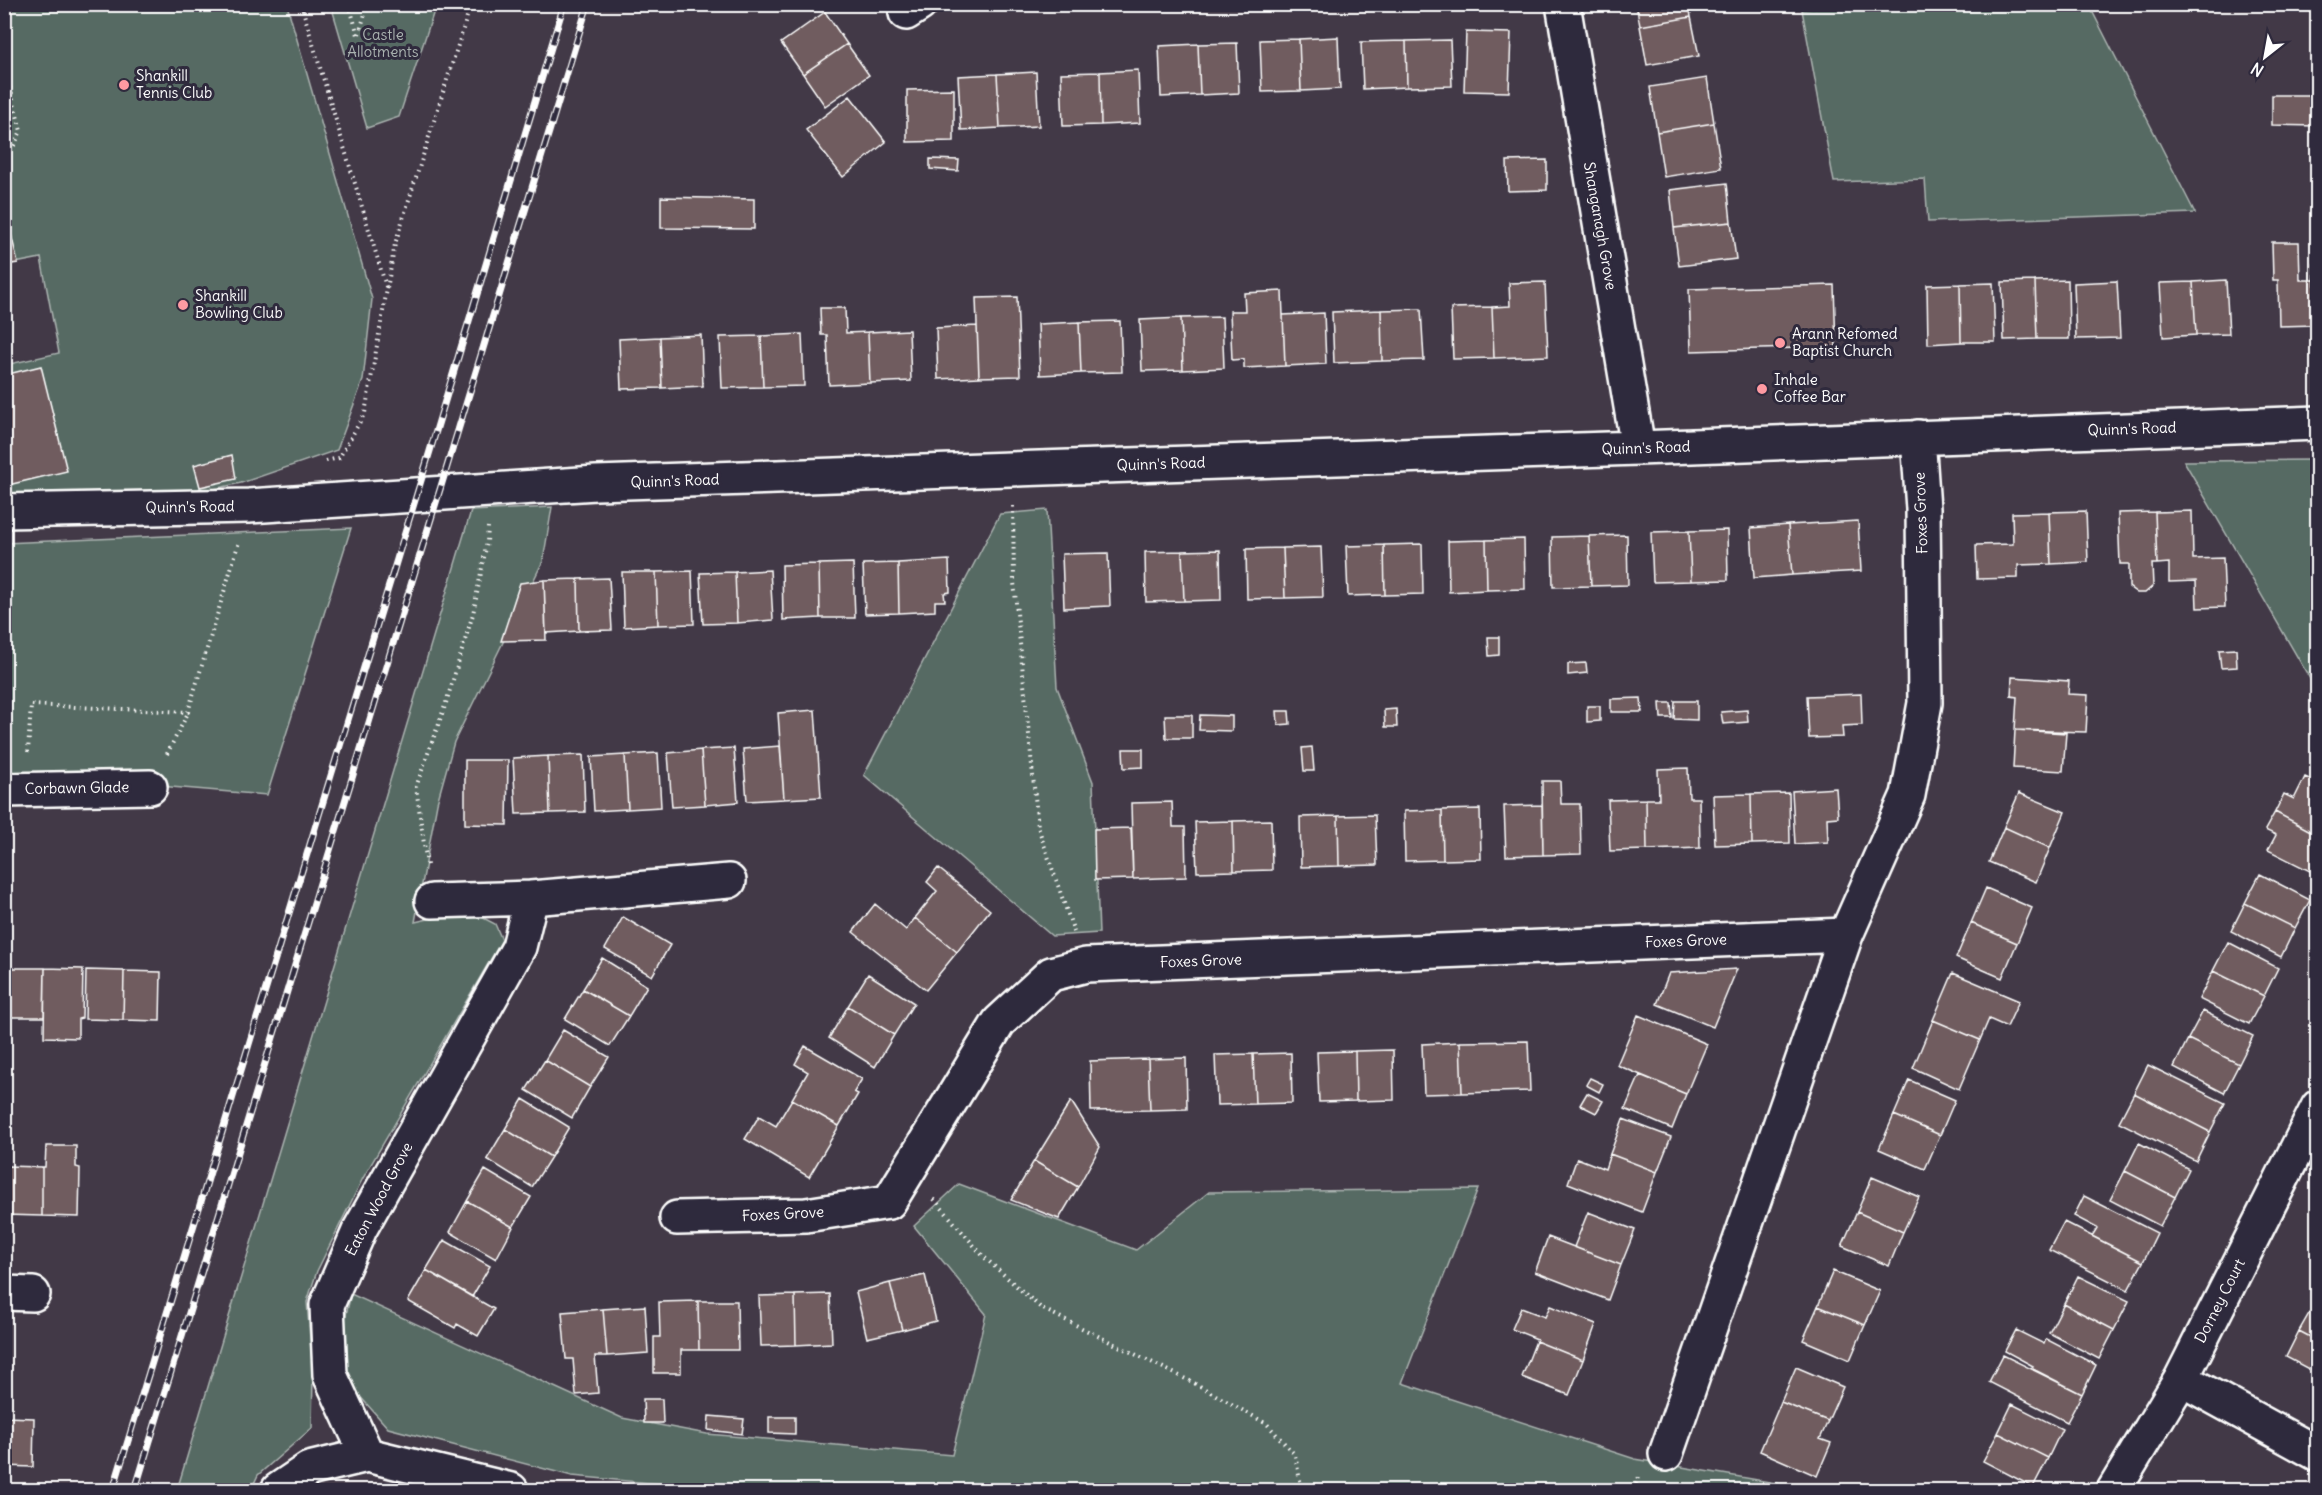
<svg xmlns="http://www.w3.org/2000/svg" width="2322" height="1495" viewBox="0 0 2322 1495" font-family="Delius,sans-serif">
  <rect width="100%" height="100%" fill="#423947"/>
  <filter id="ink" filterUnits="userSpaceOnUse"><feTurbulence type="fractalNoise" baseFrequency=".0167" numOctaves="2"/><feDisplacementMap in="SourceGraphic" scale="12" xChannelSelector="R" yChannelSelector="G"/><feConvolveMatrix kernelMatrix="1 2 1 2 8 2 1 2 1" color-interpolation-filters="sRGB"/></filter>
  <g filter="url(#ink)">
    <path fill="#576a63" stroke="#abb4b1" stroke-width="1.5" d="M1836,4L2089,5L2195,213L1928,222L1925,179L1834,182L1802,10Z
      M4,5H287L372,299L363,380L337,450L241,483L186,495L5,497V365L59,353L41,258L5,265Z
      M331,5H436L399,117L367,128Z
      M2317,460H2318L2317,691L2184,461Z
      M552,507L543,561L454,742L437,803L415,922L468,910L495,924L502,940L363,1178L317,1271L307,1302L313,1374L312,1428L258,1475L251,1490H177L471,511Z
      M1047,510L1057,687L1093,782L1099,933L1052,936L864,775L1000,514Z
      M351,528L267,795L5,773L4,543Z
      M959,1184L1136,1250L1209,1192L1478,1189L1402,1383L1635,1459L1816,1490H726L572,1476L388,1428L349,1384L343,1327L351,1294L622,1418L707,1434L952,1455L986,1314L914,1226Z"/>
    <path fill="#705c5e" stroke="#fff" stroke-width="1.5" d="M1636,4H1689L1691,17L1640,26Z
      M825,12L847,44L803,74L781,43Z
      M1691,17L1699,56L1647,65L1640,26Z
      M1466,32L1511,33L1509,92L1464,91Z
      M1338,37L1340,89L1301,91L1299,39Z
      M1299,39L1301,91L1262,92L1260,40Z
      M1450,40L1452,86L1407,87L1406,41Z
      M1406,41L1407,87L1363,89L1361,42Z
      M1237,43L1239,93L1200,95L1198,44Z
      M847,44L869,75L825,106L803,74Z
      M1198,44L1200,95L1161,97L1159,46Z
      M1138,70L1140,123L1101,125L1100,72Z
      M1036,72L1039,126L1000,128L997,74Z
      M1100,72L1101,125L1063,126L1061,73Z
      M997,74L1000,128L961,130L958,76Z
      M1707,78L1714,123L1657,132L1650,87Z
      M954,89V141L907,142V90Z
      M2272,95H2318V126L2272,125Z
      M850,96L886,142L843,177L806,130Z
      M1714,123L1721,168L1664,177L1657,132Z
      M930,159L959,160L958,171L930,169Z
      M1547,160V190L1508,191L1507,161Z
      M1727,183L1731,222L1674,228L1670,190Z
      M661,197L754,199V229L661,228Z
      M4,205L18,263L4,265Z
      M1731,222L1736,259L1679,266L1674,228Z
      M2272,242H2299L2300,280H2315L2316,325L2279,326L2278,280H2273Z
      M2318,256V325H2316L2314,257Z
      M2068,280L2069,339H2037L2035,281Z
      M2226,280L2229,334L2196,335L2193,282Z
      M2035,281L2037,339L2004,340L2002,282Z
      M2117,281L2120,338L2076,339L2074,283Z
      M1545,282L1548,356L1494,358L1492,307L1510,306L1509,283Z
      M2193,282L2196,335L2163,337L2160,283Z
      M1993,283L1995,342H1961L1960,284Z
      M1960,284L1961,342L1928,344L1927,285Z
      M1834,285L1836,347L1691,351L1689,289Z
      M1282,291L1285,366L1244,368V359L1232,360L1230,311H1245L1244,293Z
      M1017,297L1020,376L979,377L976,298Z
      M1492,307L1494,358L1453,359L1451,308Z
      M820,308H845L846,333L868,332L870,383L829,385L827,335H821Z
      M1421,309L1424,360L1382,361L1381,310Z
      M1381,310L1382,361L1334,363L1332,312Z
      M1324,313L1326,364L1285,366L1283,315Z
      M1222,317L1224,368L1183,370L1181,318Z
      M1181,318L1183,370L1142,371L1140,320Z
      M1120,321L1122,372L1081,373L1079,322Z
      M1079,322L1081,373L1040,375L1038,324Z
      M977,326L979,377L938,379L936,328Z
      M909,330L911,381L870,383L868,332Z
      M802,334L804,386L763,387L761,336Z
      M701,335L703,386L662,388L660,337Z
      M761,336L763,387L722,388L720,337Z
      M660,337L662,388L621,389L619,339Z
      M41,366L67,471L4,486V375Z
      M232,455L236,479L200,487L194,465Z
      M2086,511L2088,562L2051,564L2049,512Z
      M2192,511L2193,559L2223,558L2225,607L2197,608L2196,581L2169,582V563L2157,564L2155,512Z
      M2049,512L2051,564L2018,565V578L1977,579L1976,545L2013,544L2012,513Z
      M2155,512L2157,564H2152L2153,586L2145,593H2137L2129,587V564H2120L2118,513Z
      M1858,521L1861,571L1792,575L1788,525Z
      M1788,525L1792,575L1754,578L1751,528Z
      M1727,530L1728,580L1691,581L1689,531Z
      M1689,531L1691,581L1653,582L1651,532Z
      M1627,535L1628,585L1591,586L1589,536Z
      M1589,536L1591,586L1553,587L1552,537Z
      M1524,539L1525,589L1487,590L1486,540Z
      M1486,540L1487,590L1449,592L1448,541Z
      M1422,544L1423,594L1385,595L1384,545Z
      M1384,545L1385,595L1348,596L1346,546Z
      M1321,547L1323,597L1285,598L1283,548Z
      M1283,548L1285,598L1247,599L1246,549Z
      M1220,550L1221,600L1184,601L1182,551Z
      M1182,551L1184,601L1146,602L1145,552Z
      M1108,553L1110,606L1064,608L1062,554Z
      M949,560L950,592L944,593L945,601H935V611L899,613L898,563Z
      M853,563L855,618H820L819,564Z
      M898,563L899,613L865,614L863,564Z
      M819,564L820,618L783,620L782,565Z
      M770,570L773,620L737,623L735,572Z
      M692,571L694,624L658,625L656,572Z
      M622,572H656L658,625L624,627Z
      M735,572L737,623L703,624L700,573Z
      M609,578L612,630L579,631L578,579Z
      M578,579L579,631L546,633L544,580Z
      M544,580L546,640L501,641L520,583Z
      M1488,637H1499V655L1489,656Z
      M2236,649L2237,667L2221,668L2219,650Z
      M1586,663L1587,673L1568,675V664Z
      M2012,677L2069,681L2068,694L2088,695L2086,732L2015,730L2017,697L2011,696Z
      M1861,694L1862,725L1842,726L1843,737L1809,738L1807,696Z
      M1641,698L1642,712H1611V699Z
      M1675,701H1697V720L1674,719Z
      M1660,703H1671L1672,718H1661Z
      M1587,706H1600V721L1587,722Z
      M1396,709L1397,727H1385L1384,710Z
      M815,710L821,797L784,799L778,713Z
      M1747,710L1748,722L1723,724L1721,712Z
      M1277,711H1289L1290,724L1278,725Z
      M1165,715H1192V738H1166Z
      M1200,715L1232,716V731L1199,730Z
      M2015,730L2066,733L2063,771L2013,768Z
      M780,746L784,799L747,801L743,749Z
      M1312,747L1314,771H1304L1302,748Z
      M734,748L738,802L705,805L701,750Z
      M1123,749H1143V767L1124,768Z
      M701,750L705,805L672,807L668,753Z
      M658,753L661,807L628,809L625,755Z
      M583,755L585,812L550,813L548,756Z
      M625,755L628,809L594,811L591,757Z
      M548,756L550,813L516,814L513,758Z
      M465,760H508L507,825L465,824Z
      M1688,768L1689,798H1699L1700,848L1647,850L1646,799H1659L1658,769Z
      M2305,777L2318,783V835L2275,812L2284,794L2294,799Z
      M1542,781H1560L1561,804H1580L1581,854L1543,855Z
      M1836,788L1838,817L1827,818L1828,842L1795,844L1792,791Z
      M1789,793L1790,843L1752,844L1751,794Z
      M2019,793L2065,812L2050,848L2004,827Z
      M1751,794L1752,844L1715,845L1713,795Z
      M1646,799L1647,850L1610,851L1608,800Z
      M1172,802L1173,827H1185L1186,877L1133,879L1131,803Z
      M1542,805L1543,855L1506,856L1504,806Z
      M1480,809L1481,859L1443,860L1442,810Z
      M1442,810L1443,860L1405,861L1404,811Z
      M2275,812L2318,835V861L2312,872L2268,850L2276,835L2265,830Z
      M1375,815L1377,865L1339,866L1338,816Z
      M1338,816L1339,866L1301,867L1300,817Z
      M1271,820L1272,870L1234,871L1233,821Z
      M1233,821L1234,871L1197,872L1195,822Z
      M2004,827L2050,848L2036,882L1989,862Z
      M1131,828L1133,879L1095,880L1094,829Z
      M938,868L990,910L957,952L915,918L937,891L927,882Z
      M2260,874L2310,900L2295,928L2245,903Z
      M1986,888L2032,908L2017,943L1971,923Z
      M2245,903L2295,928L2281,957L2231,931Z
      M875,904L906,930L915,918L957,952L926,990L853,932Z
      M623,917L670,945L652,976L605,949Z
      M1971,923L2017,943L2002,978L1956,958Z
      M2228,942L2278,968L2264,996L2213,971Z
      M602,958L647,986L629,1016L583,989Z
      M8,968H45L44,1017H7Z
      M45,968L83,969L82,1018L78,1019V1038L44,1037Z
      M1737,969L1713,1027L1657,1004L1669,973Z
      M86,970L124,971L123,1020L85,1019Z
      M124,971L161,972L160,1021L123,1020Z
      M2213,971L2264,996L2249,1024L2199,999Z
      M1953,973L2019,1001L2007,1027L1989,1019L1980,1040L1933,1020Z
      M868,974L914,1003L894,1035L848,1006Z
      M583,989L629,1016L610,1046L565,1019Z
      M848,1006L894,1035L875,1067L829,1038Z
      M2203,1011L2253,1036L2239,1064L2188,1039Z
      M1638,1015L1707,1044L1686,1094L1617,1065Z
      M1933,1020L1980,1040L1959,1089L1913,1068Z
      M563,1030L609,1057L590,1087L545,1060Z
      M2188,1039L2239,1064L2224,1093L2174,1067Z
      M1528,1041L1530,1091L1462,1093L1460,1042Z
      M1460,1042L1462,1093L1424,1094L1422,1044Z
      M805,1046L862,1079L854,1092L858,1094L839,1126L792,1099L808,1072L795,1064Z
      M1393,1050L1394,1100L1356,1101L1355,1051Z
      M1355,1051L1356,1101L1319,1102L1317,1052Z
      M1291,1053L1292,1103L1255,1104L1253,1054Z
      M1253,1054L1255,1104L1217,1105L1215,1055Z
      M1186,1058L1187,1109L1150,1110L1148,1059Z
      M1148,1059L1150,1110L1091,1111L1090,1061Z
      M545,1060L590,1087L572,1118L526,1090Z
      M2148,1065L2225,1103L2210,1132L2134,1093Z
      M1640,1075L1686,1094L1672,1129L1625,1109Z
      M1590,1078L1603,1084L1599,1092L1586,1085Z
      M1909,1080L1955,1100L1940,1135L1894,1115Z
      M1587,1093L1603,1101L1596,1113L1580,1105Z
      M2134,1093L2210,1132L2196,1161L2119,1122Z
      M523,1099L569,1127L551,1157L505,1129Z
      M792,1099L839,1126L809,1177L745,1139L759,1116L776,1126Z
      M1071,1101L1100,1147L1078,1187L1034,1161Z
      M1894,1115L1940,1135L1925,1169L1879,1149Z
      M1623,1119L1671,1137L1657,1172L1610,1154Z
      M505,1129L551,1157L532,1187L487,1159Z
      M2139,1143L2189,1169L2175,1197L2125,1171Z
      M46,1146H76V1167L80,1168L79,1217L42,1216V1167H45Z
      M1610,1154L1657,1172L1642,1212L1568,1183L1577,1158L1605,1169Z
      M1034,1161L1078,1187L1059,1219L1011,1200Z
      M5,1166L42,1167V1216L4,1215Z
      M485,1170L531,1197L513,1227L467,1201Z
      M2125,1171L2175,1197L2160,1226L2110,1200Z
      M1872,1177L1919,1197L1903,1232L1857,1212Z
      M2084,1196L2157,1233L2143,1262L2092,1236L2097,1228L2074,1216Z
      M467,1201L513,1227L496,1259L450,1232Z
      M1588,1212L1635,1230L1621,1265L1574,1247Z
      M1857,1212L1903,1232L1889,1266L1842,1246Z
      M2064,1222L2143,1262L2128,1290L2049,1250Z
      M1548,1237L1621,1265L1608,1300L1535,1272Z
      M444,1240L490,1266L472,1297L426,1270Z
      M426,1270L494,1309L478,1336L457,1324L455,1328L408,1301Z
      M1833,1271L1880,1291L1865,1325L1818,1306Z
      M925,1275L936,1321L902,1330L890,1283Z
      M2078,1276L2129,1301L2114,1330L2064,1304Z
      M890,1283L902,1330L867,1338L856,1292Z
      M830,1294L832,1343L796,1345L795,1295Z
      M795,1295L796,1345L761,1346L759,1296Z
      M698,1301L699,1350H681V1373H654V1337H660L659,1302Z
      M698,1301H737L738,1350H699Z
      M2064,1304L2114,1330L2099,1359L2049,1333Z
      M2314,1305L2318,1307V1341L2299,1331Z
      M645,1306L648,1353L607,1356L603,1309Z
      M1550,1306L1596,1324L1583,1360L1536,1341L1537,1339L1512,1329L1521,1308L1545,1317Z
      M1818,1306L1865,1325L1850,1360L1803,1340Z
      M603,1309L607,1356H595L598,1393L576,1395L573,1359H566L562,1312Z
      M2016,1330L2044,1344L2046,1339L2096,1365L2082,1394L2031,1368L2033,1366L2005,1351Z
      M2299,1331L2318,1341V1374L2286,1357Z
      M1536,1341L1583,1360L1569,1395L1522,1377Z
      M2003,1355L2082,1394L2067,1422L1989,1382Z
      M1796,1367L1843,1387L1828,1421L1781,1402Z
      M643,1399H662L663,1423H644Z
      M1781,1402L1828,1421L1820,1439L1831,1443L1817,1476L1760,1451Z
      M2012,1404L2062,1429L2048,1458L1998,1433Z
      M709,1416L744,1419L742,1434L708,1430Z
      M4,1417L34,1418L33,1467L4,1466Z
      M769,1417H795V1434L769,1433Z
      M1998,1433L2048,1458L2033,1487L1983,1461Z"/>
    <g fill="none" stroke-linecap="round" stroke-linejoin="round">
      <g stroke="#fff" stroke-width="38">
        <path id="minor" d="M1563,4L1638,448
          M906,13L920,4
          M4,511L249,506L596,483L1638,448L2318,423
          M4,790L150,787
          M432,901L531,898
          M677,1218L806,1215L889,1202L999,1022L1051,974L1086,965L1846,935
          M4,1293L33,1294
          M2181,1379L2318,1454
          M1666,1454L1846,935L1908,795L1925,703L1923,509L1918,437
          M367,1455L330,1375L327,1305L360,1229L519,947L531,898L729,881
          M278,1490L309,1469L367,1455L511,1490
          M2114,1490L2181,1379L2318,1107"/>
      </g>
      <path stroke="#fff" stroke-width="4" stroke-dasharray="1.5 4.5" stroke-linecap="butt" d="M301,4L387,290
        M349,4L358,35
        M359,34L368,4
        M4,64L21,131L13,148L4,150
        M326,461L339,458L365,413L395,244L471,4
        M1013,506L1014,582L1038,827L1074,932
        M28,752L31,705L188,712L239,542
        M167,754L188,713
        M427,865L416,787L446,703L473,614L487,542L488,527
        M934,1199L984,1257L1041,1308L1198,1385L1267,1424L1295,1455L1302,1490
        M1634,1490L1639,1477"/>
      <use href="#minor" stroke="#2f2a3d" stroke-width="33"/>
      <g stroke="#fff" stroke-width="7">
        <path id="rail" d="M113,1490L430,451L564,4
          M135,1490L588,4"/>
      </g>
      <use href="#rail" stroke="#2f2a3d" stroke-width="4.5" stroke-dasharray="14" stroke-linecap="butt"/>
    </g>
  </g>
  <g fill="#ff9aa2" stroke="#2f2a3d" stroke-width="2">
    <circle cx="124" cy="85" r="6"/>
    <circle cx="183" cy="305" r="6"/>
    <circle cx="1780" cy="343" r="6"/>
    <circle cx="1762" cy="389" r="6"/>
  </g>
  <g text-anchor="middle" stroke-width="6" stroke-linejoin="round" paint-order="stroke">
    <g font-size="15" fill="#abb4b1" stroke="#2f2a3d">
      <text x="383" y="40">Castle<tspan x="383" dy="17">Allotments</tspan></text>
    </g>
    <g font-size="15" fill="#fff" stroke="#2f2a3d" text-anchor="start">
      <text x="136" y="81">Shankill<tspan x="136" dy="17">Tennis Club</tspan></text>
      <text x="195" y="301">Shankill<tspan x="195" dy="17">Bowling Club</tspan></text>
      <text x="1792" y="339">Arann Refomed<tspan x="1792" dy="17">Baptist Church</tspan></text>
      <text x="1774" y="385">Inhale<tspan x="1774" dy="17">Coffee Bar</tspan></text>
    </g>
    <g font-size="15" fill="#fff" stroke="#2f2a3d">
      <text transform="translate(1600 226) rotate(80)" y="5">Shanganagh Grove</text>
      <text transform="translate(2132 429) rotate(-2)" y="5">Quinn's Road</text>
      <text transform="translate(1646 448) rotate(-2)" y="5">Quinn's Road</text>
      <text transform="translate(1161 464) rotate(-2)" y="5">Quinn's Road</text>
      <text transform="translate(675 481) rotate(-2)" y="5">Quinn's Road</text>
      <text transform="translate(190 507) rotate(-1)" y="5">Quinn's Road</text>
      <text transform="translate(1921 513) rotate(-92)" y="5">Foxes Grove</text>
      <text transform="translate(77 788) rotate(-1)" y="5">Corbawn Glade</text>
      <text transform="translate(1686 941) rotate(-2)" y="5">Foxes Grove</text>
      <text transform="translate(1201 961) rotate(-2)" y="5">Foxes Grove</text>
      <text transform="translate(379 1199) rotate(-62)" y="5">Eaton Wood Grove</text>
      <text transform="translate(783 1214) rotate(-3)" y="5">Foxes Grove</text>
      <text transform="translate(2220 1301) rotate(-63)" y="5">Dorney Court</text>
    </g>
  </g>
  <rect width="2322" height="1495" fill="none" stroke="#2f2a3d" stroke-width="24"/>
  <rect x="12" y="12" width="2298" height="1471" fill="none" stroke="#fff" stroke-width="2" filter="url(#ink)"/>
  <g transform="translate(2265 57) rotate(211)" stroke="#2f2a3d" stroke-width="4.5" paint-order="stroke">
  <path d="M0-4.5L10 22L0 15L-10 22Z" fill="#ffffff"/>
  <text y="-9" font-size="16" font-weight="bold" text-anchor="middle" fill="#ffffff">N</text>
  </g>
</svg>
